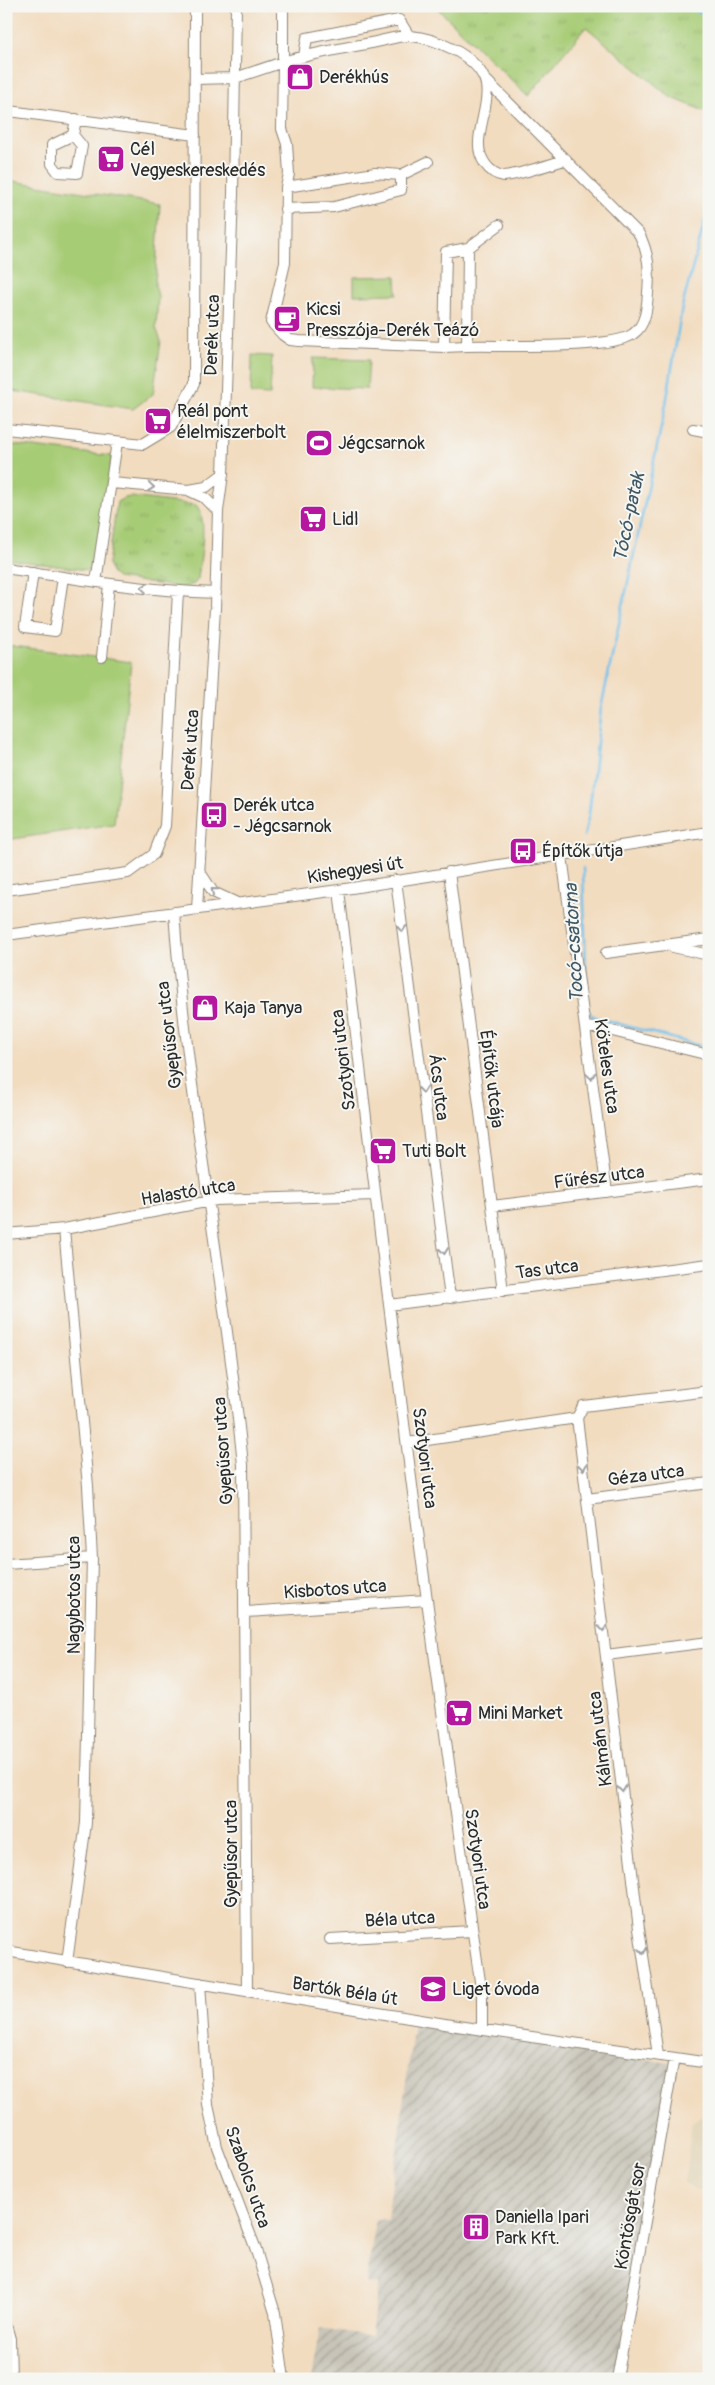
<svg xmlns="http://www.w3.org/2000/svg" width="715" height="2385" viewBox="0 0 715 2385" font-family="Pangolin,sans-serif">
  <defs>
    <pattern id="industrial-furrows" width="10" height="10" patternUnits="userSpaceOnUse" patternTransform="scale(1.25)"><rect width="10" height="10" fill="#c8c4b8"/><path d="M-1 1l2-2M0 10L10 0M9 11l2-2" fill="none" stroke="#a39f96"/></pattern>
    <pattern id="grass-tufts" width="24" height="20" patternUnits="userSpaceOnUse" patternTransform="scale(1.25)"><rect width="24" height="20" fill="#a7cc76"/><path d="M3 7l-1-3M5 7V3M7 7l1-3M15 17l-1-3M17 17v-4M19 17l1-3" fill="none" stroke="#90af66"/></pattern>
  </defs>
  <rect width="100%" height="100%" fill="#f6f6f2"/>
  <filter id="ink" filterUnits="userSpaceOnUse"><feTurbulence type="fractalNoise" baseFrequency=".02" numOctaves="2"/><feDisplacementMap in="SourceGraphic" scale="10" xChannelSelector="R" yChannelSelector="G"/><feConvolveMatrix kernelMatrix="1 2 1 2 8 2 1 2 1" color-interpolation-filters="sRGB"/></filter>
  <filter id="wash" filterUnits="userSpaceOnUse"><feTurbulence type="fractalNoise" baseFrequency=".0096" numOctaves="4" result="noise"/><feDisplacementMap in="SourceGraphic" scale="20" xChannelSelector="R" yChannelSelector="G"/><feGaussianBlur stdDeviation="1.12" result="paint"/><feColorMatrix in="noise" values="0 0 0 0 0 0 0 0 0 0 0 0 0 0 0 0 0 1.4 0 .05"/><feComposite in="paint" operator="in"/></filter>
  <g filter="url(#wash)">
    <rect width="100%" height="100%" fill="#f2dcbf"/>
    <path fill="#dfd3b4" d="M709,2112V2195L684,2184L692,2123Z"/>
    <path fill="url(#industrial-furrows)" d="M414,2024L671,2063L615,2379H311L320,2328L371,2336L378,2284L366,2283L376,2219L387,2220Z"/>
    <path fill="url(#grass-tufts)" stroke="#697c50" d="M439,6H709V113L670,97L586,27L528,96L438,9Z
      M131,497L196,505C209,519 200,559 198,579L194,584L184,588L117,578L111,573L108,564L117,502L124,498Z"/>
    <path fill="#a7cc76" stroke="#697c50" d="M6,180L160,204L155,285L158,296L156,328L161,341L153,394L133,409L6,390Z
      M396,276L397,294L354,295V277Z
      M252,355L272,356L270,395L251,394Z
      M313,358L369,360L367,389L312,387Z
      M6,444L112,456L94,571L6,559Z
      M6,645L131,662L114,824L6,840Z"/>
    <g fill="none" stroke-linecap="round" stroke-linejoin="round">
      <path stroke="#72c2ed" stroke-width="2.5" d="M686,6L709,17
        M584,836L589,814L601,708L666,404L682,307L709,206
        M583,868L587,1008L590,1014L597,1018L709,1048"/>
    </g>
  </g>
  <g filter="url(#ink)">
    <g fill="none" stroke-linecap="round" stroke-linejoin="round">
      <g stroke="#8e8475" stroke-width="12">
        <path id="minor" d="M304,56L307,38L399,20L409,36
          M484,78L639,234C649,253 650,271 648,293C647,307 646,325 633,334C612,350 499,345 467,346L468,248L499,225
          M195,79L235,78L283,62V6
          M6,112L9,111L195,135
          M73,135L82,146L77,173L58,172L52,164V145L73,135L76,119
          M401,175L428,162
          M285,209L334,207L401,190V175L375,173L286,187
          M468,248L446,252L444,347L299,341L290,340L283,335L271,322L285,263L286,187L289,174L287,144L282,129L283,62C314,53 345,48 376,42C387,40 400,35 410,36C435,38 473,54 484,78C492,95 479,125 479,142C478,157 488,174 504,176C512,176 557,163 566,159
          M444,347L467,346
          M6,429L143,444L171,427L194,384L195,6
          M693,429L709,432
          M112,483L189,490L206,487L223,474
          M190,491L205,498L218,511
          M6,568C76,579 145,591 216,593
          M33,572L25,627L55,631L63,577
          M96,582L117,442
          M102,657L109,584
          M562,856L607,1192
          M200,872L213,892L237,903
          M449,872L503,1291
          M396,880L450,1298
          M6,890L128,873L154,854L165,826L178,592
          M339,890C382,1259 428,1627 482,1995V2030
          M197,909L215,608L218,511L223,474L233,194L236,6
          M174,912C187,1098 225,1280 243,1465L247,1991
          M6,935L339,890L709,832
          M673,947L709,955
          M606,953L709,939
          M585,1027L604,1029L709,1055
          M492,1206L709,1179
          M64,1229L88,1486L92,1558L86,1823L67,1962
          M6,1234L64,1229L216,1200L375,1195
          M389,1305L709,1264
          M407,1443L577,1418
          M587,1499L709,1483
          M6,1564L92,1558
          M246,1612L427,1600
          M606,1655L709,1642
          M330,1939L472,1931
          M6,1951L457,2026L709,2063
          M200,1983L208,2105L217,2147L255,2247L275,2313L284,2379
          M658,2055L639,1929L577,1418L583,1406L709,1391
          M6,2325L10,2339L11,2379
          M617,2379L674,2058"/>
      </g>
      <use href="#minor" stroke="#fff" stroke-width="10"/>
    </g>
    <defs><path id="oneway-chevron" d="M-2-3.5L2.5 0L-2 3.5" fill="none" stroke-width="1.6" stroke-linecap="round" stroke-linejoin="round" transform="scale(1.25)"/></defs>
    <g stroke="#a0a0a0">
      <use href="#oneway-chevron" transform="translate(151 487) rotate(6)"/>
      <use href="#oneway-chevron" transform="translate(144 588) rotate(-173)"/>
      <use href="#oneway-chevron" transform="translate(214 891) rotate(-141)"/>
      <use href="#oneway-chevron" transform="translate(402 929) rotate(83)"/>
      <use href="#oneway-chevron" transform="translate(591 1076) rotate(82)"/>
      <use href="#oneway-chevron" transform="translate(423 1090) rotate(83)"/>
      <use href="#oneway-chevron" transform="translate(444 1251) rotate(83)"/>
      <use href="#oneway-chevron" transform="translate(583 1467) rotate(83)"/>
      <use href="#oneway-chevron" transform="translate(603 1628) rotate(83)"/>
      <use href="#oneway-chevron" transform="translate(622 1789) rotate(83)"/>
      <use href="#oneway-chevron" transform="translate(643 1951) rotate(81)"/>
    </g>
  </g>
  <defs>
    <g id="shop-square" transform="scale(1.4375)"><rect x="-9" y="-9" width="18" height="18" rx="4" fill="#b5179e" stroke="#f6f6f2"/><path d="M-5-2.5h2.3a2.7 3.5 0 0 1 5.4 0H5L5.5 6h-11ZM-1.5-2.5h3a1.5 2.3 0 0 0-3 0Z" fill="#fff"/></g>
    <g id="supermarket-square" transform="scale(1.4375)"><rect x="-9" y="-9" width="18" height="18" rx="4" fill="#b5179e" stroke="#f6f6f2"/><path d="M-6-5.5h2.5l.6 2H6L4.5 2H-2.5L-4.4-4H-6ZM-1.5 3.2a1.3 1.3 0 1 0 .1 0ZM3 3.2a1.3 1.3 0 1 0 .1 0Z" fill="#fff"/></g>
    <g id="cafe-square" transform="scale(1.4375)"><rect x="-9" y="-9" width="18" height="18" rx="4" fill="#b5179e" stroke="#f6f6f2"/><path d="M-5.5-4.5H6V0H3Q3 3.5 0 3.5H-2.5Q-5.5 3.5-5.5 0ZM3-3.2v2h1.7v-2ZM-6 4.5H4V6H-6Z" fill="#fff"/></g>
    <g id="stadium-square" transform="scale(1.4375)"><rect x="-9" y="-9" width="18" height="18" rx="4" fill="#b5179e" stroke="#f6f6f2"/><path d="M0-5a6.5 5 0 1 0 0 10a6.5 5 0 1 0 0-10ZM-3.5-1.8h7v3.6h-7Z" fill="#fff"/></g>
    <g id="bus-square" transform="scale(1.4375)"><rect x="-9" y="-9" width="18" height="18" rx="4" fill="#b5179e" stroke="#f6f6f2"/><path d="M-5-6H5V4H4V6H2V4H-2V6H-4V4H-5ZM-3.5-4V0h7V-4ZM-3.5 1.2v1.5H-2V1.2ZM2 1.2v1.5H3.5V1.2Z" fill="#fff"/></g>
    <g id="school-square" transform="scale(1.4375)"><rect x="-9" y="-9" width="18" height="18" rx="4" fill="#b5179e" stroke="#f6f6f2"/><path d="M0-5L7-2L0 1L-7-2ZM-4 1L0 2.5L4 1V4Q0 6-4 4Z" fill="#fff"/></g>
    <g id="building-square" transform="scale(1.4375)"><rect x="-9" y="-9" width="18" height="18" rx="4" fill="#b5179e" stroke="#f6f6f2"/><path d="M-4-6H4V6H1V3H-1V6H-4ZM-2.5-4.3h1.7v1.8h-1.7ZM.8-4.3h1.7v1.8H.8ZM-2.5-1h1.7V.8h-1.7ZM.8-1h1.7V.8H.8Z" fill="#fff"/></g>
  </defs>
  <g fill-rule="evenodd">
    <use href="#shop-square" x="300" y="77"/>
    <use href="#supermarket-square" x="111" y="159"/>
    <use href="#cafe-square" x="287" y="319"/>
    <use href="#supermarket-square" x="158" y="421"/>
    <use href="#stadium-square" x="319" y="443"/>
    <use href="#supermarket-square" x="313" y="519"/>
    <use href="#bus-square" x="214" y="815"/>
    <use href="#bus-square" x="523" y="851"/>
    <use href="#shop-square" x="205" y="1008"/>
    <use href="#supermarket-square" x="383" y="1151"/>
    <use href="#supermarket-square" x="459" y="1713"/>
    <use href="#school-square" x="433" y="1989"/>
    <use href="#building-square" x="476" y="2227"/>
  </g>
  <g text-anchor="middle" stroke-width="4" stroke-linejoin="round" paint-order="stroke">
    <g font-size="18" fill="#2b2b2b" stroke="#f6f6f2" text-anchor="start">
      <text x="319" y="83">Derékhús</text>
      <text x="130" y="155">Cél<tspan x="130" dy="21">Vegyeskereskedés</tspan></text>
      <text x="306" y="315">Kicsi<tspan x="306" dy="21">Presszója-Derék Teázó</tspan></text>
      <text x="177" y="417">Reál pont<tspan x="177" dy="21">élelmiszerbolt</tspan></text>
      <text x="338" y="449">Jégcsarnok</text>
      <text x="332" y="525">Lidl</text>
      <text x="233" y="811">Derék utca<tspan x="233" dy="21">- Jégcsarnok</tspan></text>
      <text x="542" y="857">Építők útja</text>
      <text x="224" y="1014">Kaja Tanya</text>
      <text x="402" y="1157">Tuti Bolt</text>
      <text x="478" y="1719">Mini Market</text>
      <text x="452" y="1995">Liget óvoda</text>
      <text x="495" y="2223">Daniella Ipari<tspan x="495" dy="21">Park Kft.</tspan></text>
    </g>
    <g font-size="18" fill="#2b2b2b" stroke="#f6f6f2">
      <text transform="translate(212 335) rotate(-88)" y="6">Derék utca</text>
      <text transform="translate(190 750) rotate(-86)" y="6">Derék utca</text>
      <text transform="translate(355 870) rotate(-9)" y="6">Kishegyesi út</text>
      <text transform="translate(169 1035) rotate(-97)" y="6">Gyepűsor utca</text>
      <text transform="translate(343 1060) rotate(-97)" y="6">Szotyori utca</text>
      <text transform="translate(607 1066) rotate(82)" y="6">Köteles utca</text>
      <text transform="translate(492 1079) rotate(83)" y="6">Építők utcája</text>
      <text transform="translate(439 1087) rotate(83)" y="6">Ács utca</text>
      <text transform="translate(599 1177) rotate(-7)" y="6">Fűrész utca</text>
      <text transform="translate(188 1192) rotate(-9)" y="6">Halastó utca</text>
      <text transform="translate(547 1269) rotate(-7)" y="6">Tas utca</text>
      <text transform="translate(223 1451) rotate(-94)" y="6">Gyepűsor utca</text>
      <text transform="translate(425 1458) rotate(83)" y="6">Szotyori utca</text>
      <text transform="translate(646 1475) rotate(-7)" y="6">Géza utca</text>
      <text transform="translate(335 1589) rotate(-4)" y="6">Kisbotos utca</text>
      <text transform="translate(74 1595) rotate(-90)" y="6">Nagybotos utca</text>
      <text transform="translate(600 1739) rotate(-97)" y="6">Kálmán utca</text>
      <text transform="translate(231 1854) rotate(-90)" y="6">Gyepűsor utca</text>
      <text transform="translate(478 1859) rotate(82)" y="6">Szotyori utca</text>
      <text transform="translate(400 1919) rotate(-3)" y="6">Béla utca</text>
      <text transform="translate(345 1991) rotate(9)" y="6">Bartók Béla út</text>
      <text transform="translate(248 2177) rotate(71)" y="6">Szabolcs utca</text>
      <text transform="translate(630 2216) rotate(-80)" y="6">Köntösgát sor</text>
    </g>
    <g font-size="19" font-style="italic" fill="#405865" stroke="#f6f6f2">
      <text transform="translate(628 517) rotate(-78)" y="7">Tócó-patak</text>
      <text transform="translate(573 943) rotate(-93)" y="7">Tocó-csatorna</text>
    </g>
  </g>
  <rect width="715" height="2385" fill="none" stroke="#f6f6f2" stroke-width="25"/>
</svg>
